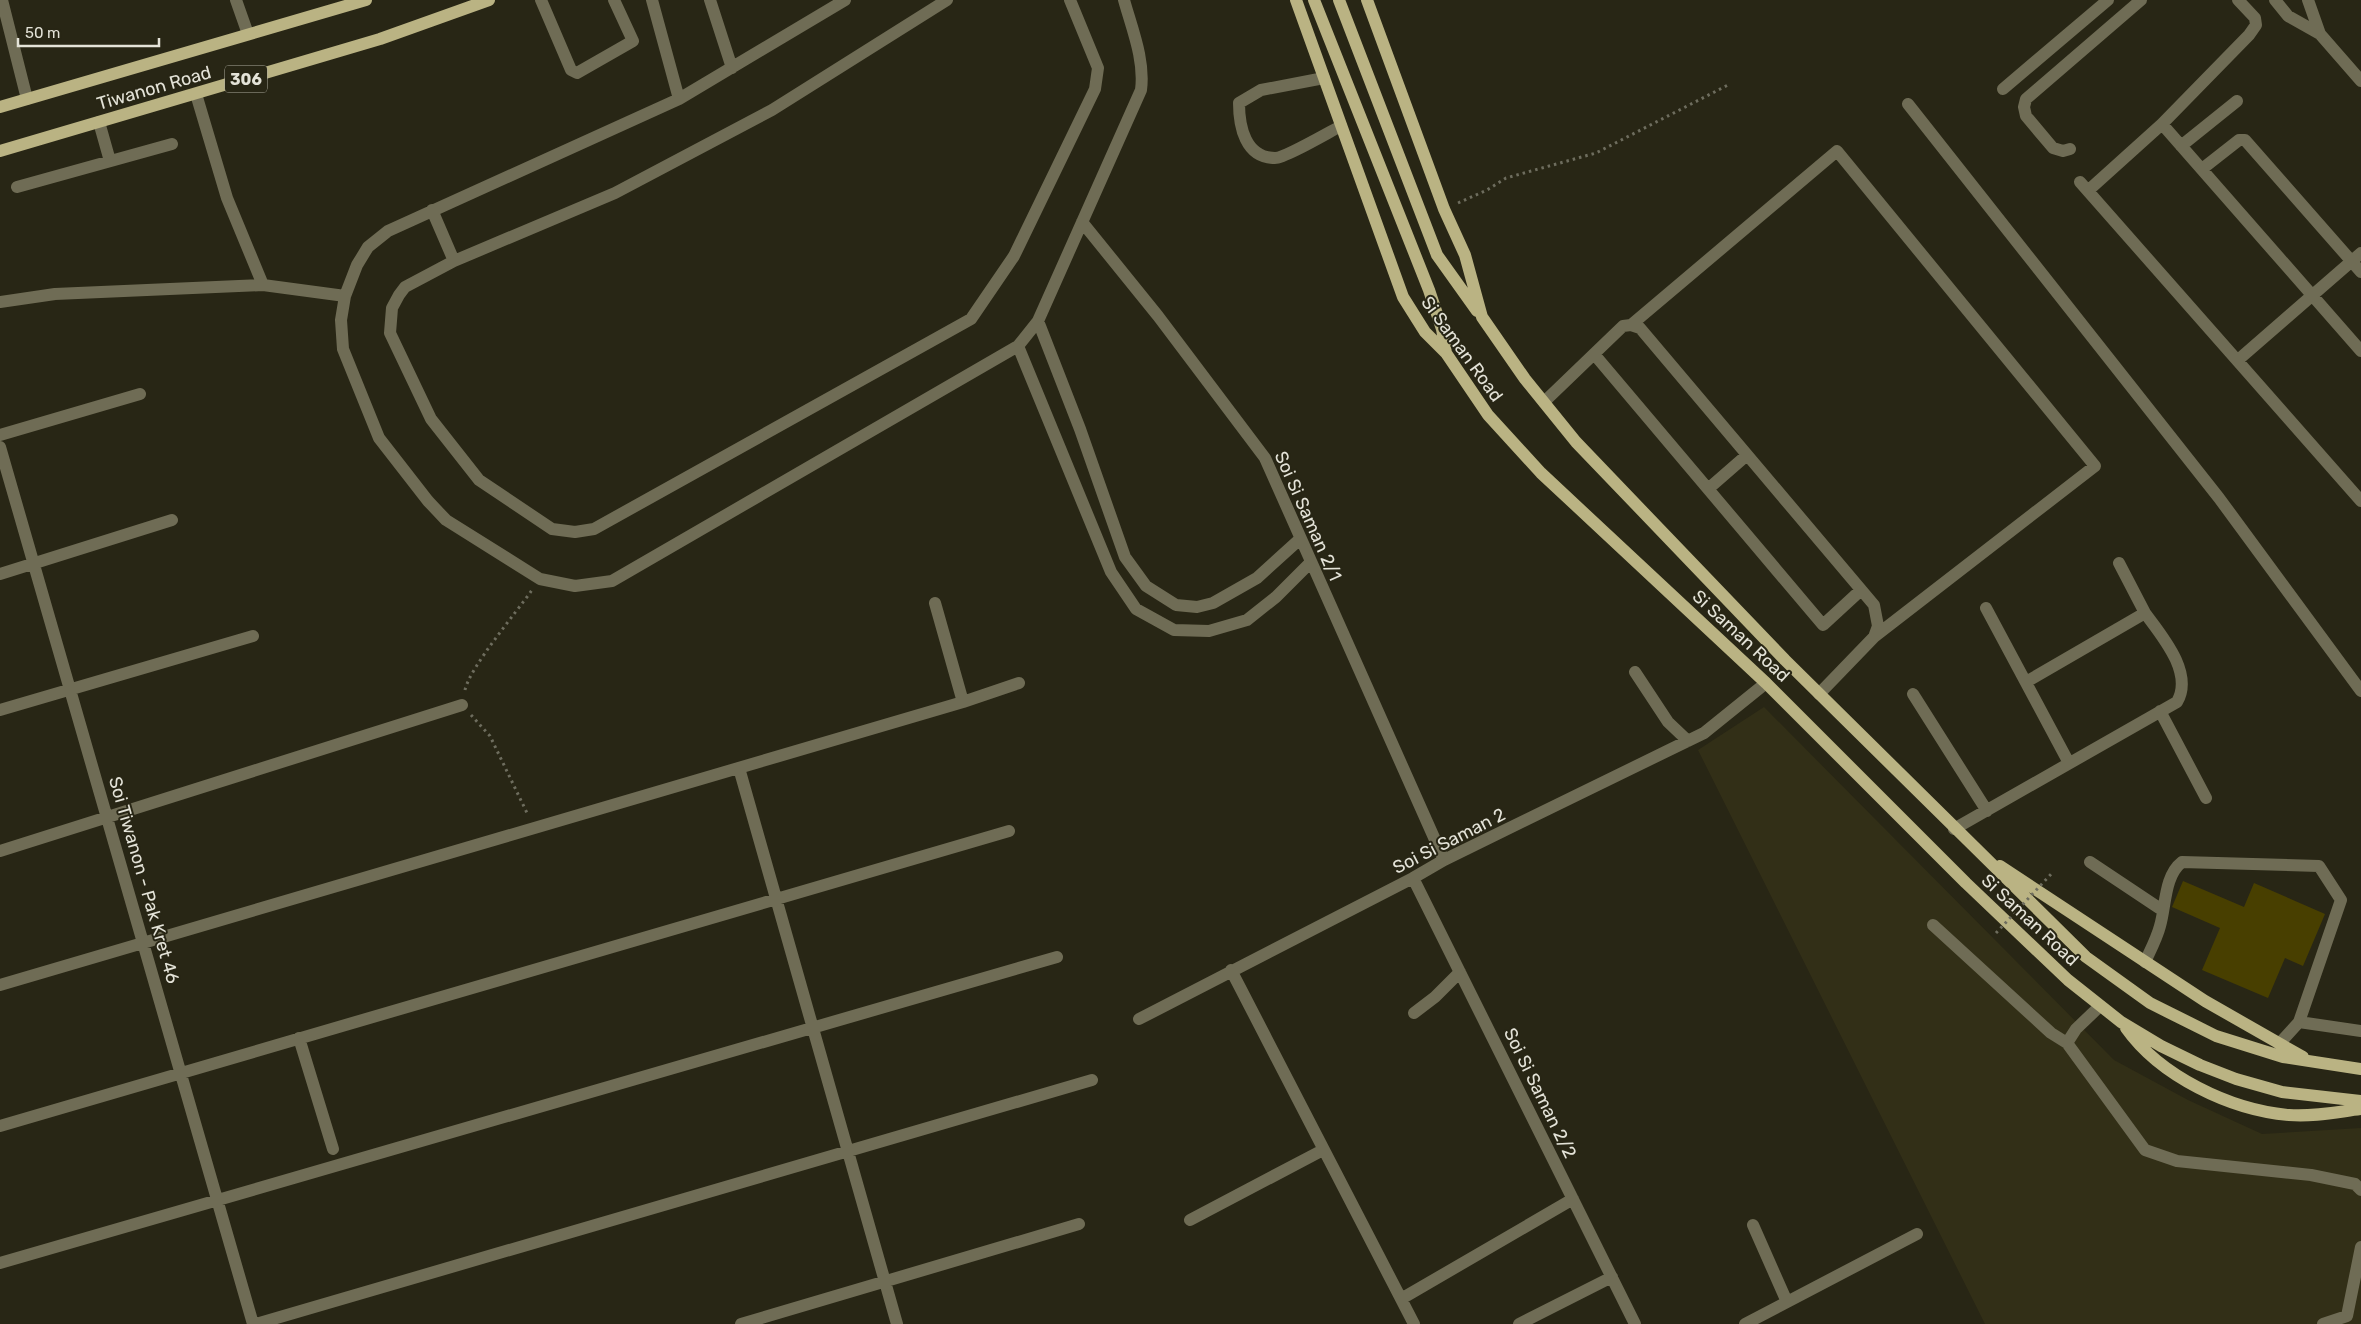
<svg xmlns="http://www.w3.org/2000/svg" width="2361" height="1324" viewBox="0 0 2361 1324" font-family="Rubik,sans-serif">
  <rect width="100%" height="100%" fill="#282615"/>
  <path fill="#322f17" d="M1764,707L2114,1060L2188,1100L2262,1134L2361,1128V1324H1985L1698,750Z"/>
  <path fill="#483f00" d="M2183,881L2244,907L2254,883L2325,914L2303,966L2285,958L2268,998L2202,970L2220,928L2172,907Z"/>
  <g fill="none" stroke-linecap="round" stroke-linejoin="round">
    <path stroke="#6e6d5e" stroke-width="3" stroke-dasharray="2.5 4" stroke-linecap="butt" d="M1458,203L1487,190L1506,178L1596,153L1728,85
      M465,690C470,667 516,613 532,590
      M471,715L490,736L528,815"/>
    <path stroke="#6f6c55" stroke-width="12" d="M2,0L27,99
      M236,0L248,34
      M541,0L571,70L577,73L633,41L614,0
      M652,0L679,99
      M710,0L732,68
      M845,0L679,99L388,231L368,247L357,265L345,296L341,320L343,349L379,438L428,501L446,520L540,579L575,586L612,581L1018,346L1038,321L1141,90C1145,60 1132,29 1124,0
      M947,0L772,110L615,193L454,261L405,287L399,295L392,308L390,333L431,419L479,480L552,529L575,532L594,529L971,319L1014,256L1095,89L1098,68L1070,0
      M2275,0L2288,16L2320,34L2361,81
      M2308,0L2320,34
      M1324,78L1261,90L1239,103C1239,126 1245,158 1275,158C1285,158 1329,132 1341,126
      M2003,89L2108,0
      M196,94L227,198L263,285
      M1908,104L2219,498L2361,691
      M99,122L110,161
      M2162,124L2361,351
      M2181,146L2237,101
      M2070,149L2063,151L2053,148L2026,116L2024,107L2026,99L2141,0
      M2202,169L2239,140H2245L2361,272
      M2080,182L2361,501
      M17,187L172,144
      M2091,188L2162,124L2249,35L2256,25L2255,18L2238,0
      M432,210L454,261
      M1082,222L1158,316L1265,458L1444,860
      M0,302L55,294L263,285L345,296
      M1038,321L1080,429L1125,557L1146,586L1176,605L1197,607L1213,603L1257,578L1300,539
      M1631,325L1837,151L2095,466L1874,637
      M1018,346L1111,572L1136,609L1174,630L1209,631L1247,620L1276,597L1310,563
      M1594,354L1823,625L1861,590
      M2238,360L2361,253
      M1544,402L1623,326L1631,325L1640,328L1874,605L1878,626L1874,637L1819,694
      M0,435L140,394
      M0,447L253,1324
      M1708,489L1747,455
      M2119,563L2145,613
      M0,574L172,520
      M935,603L963,702
      M1986,608L2069,763
      M1635,672L1668,722L1688,741
      M1913,694L1987,811
      M0,710L253,636
      M2160,711L2206,798
      M739,768L897,1324
      M1954,829L2177,702C2194,673 2162,636 2145,613L2026,682
      M0,851L462,705
      M2090,862L2162,910
      M1413,878L1635,1324
      M1933,925L2051,1033L2067,1043
      M2145,962C2150,951 2157,938 2160,926C2166,906 2164,876 2182,862L2319,866L2341,900L2299,1022L2279,1044
      M1231,970L1414,1324
      M0,985L963,702L1019,683
      M2100,1006L2076,1029L2067,1043L2145,1150L2177,1161L2311,1175L2355,1184L2361,1190
      M1414,1013L1435,997L1460,972
      M1139,1019L1413,878L1444,860L1704,733L1766,683
      M2299,1022L2361,1031
      M299,1038L333,1149
      M0,1126L1009,831
      M1190,1220L1323,1150
      M1753,1225L1787,1302
      M0,1263L1057,957
      M1401,1299L1573,1199
      M256,1324L1092,1080
      M741,1324L1079,1224
      M1519,1324L1612,1277
      M1745,1324L1917,1234
      M2323,1324L2347,1316L2361,1247"/>
    <path stroke="#bab383" stroke-width="12" d="M1296,0L1403,297L1425,332L1446,353L1488,415L1541,473L1766,683L1966,883L2068,980L2121,1022L2161,1046L2200,1065L2236,1079L2282,1092L2361,1101
      M1314,0L1429,290L1442,329L1446,353
      M1339,0L1437,255L1477,311
      M1367,0L1444,209L1465,255L1482,317L1525,379L1576,442L1785,660L2086,957L2150,1003L2216,1036L2283,1057L2361,1069
      M0,107L366,0
      M0,151L380,39L489,0
      M2000,866L2205,1001L2303,1057
      M2126,1028C2160,1076 2230,1110 2289,1115C2313,1117 2337,1112 2361,1109"/>
    <path stroke="#6e6d5e" stroke-width="3" stroke-dasharray="2.5 4" stroke-linecap="butt" d="M1996,933L2053,872"/>
  </g>
  <g text-anchor="middle" stroke-width="4" stroke-linejoin="round" paint-order="stroke">
    <rect fill="#282615" stroke="#acaa9e" stroke-width="1" x="225" y="65.5" width="42" height="27" rx="4"/>
    <g font-size="16" font-weight="bold" fill="#e4e3d8">
      <text x="246" y="85">306</text>
    </g>
    <g font-size="18" fill="#e4e3d8" stroke="#282615">
      <text transform="translate(154 88) rotate(-16)" y="6">Tiwanon Road</text>
      <text transform="translate(1462 349) rotate(54)" y="6">Si Saman Road</text>
      <text transform="translate(1308 516) rotate(66)" y="6">Soi Si Saman 2/1</text>
      <text transform="translate(1741 636) rotate(43)" y="6">Si Saman Road</text>
      <text transform="translate(1449 841) rotate(-27)" y="6">Soi Si Saman 2</text>
      <text transform="translate(144 880) rotate(74)" y="6">Soi Tiwanon - Pak Kret 46</text>
      <text transform="translate(2030 920) rotate(43)" y="6">Si Saman Road</text>
      <text transform="translate(1540 1093) rotate(64)" y="6">Soi Si Saman 2/2</text>
    </g>
  </g>
  <path d="M18 38v8h141v-8" fill="none" stroke="#e4e3d8" stroke-width="2.5"/>
  <text x="25" y="38" font-size="15" fill="#e4e3d8" stroke="#282615" stroke-width="4" paint-order="stroke">50 m</text>
</svg>
